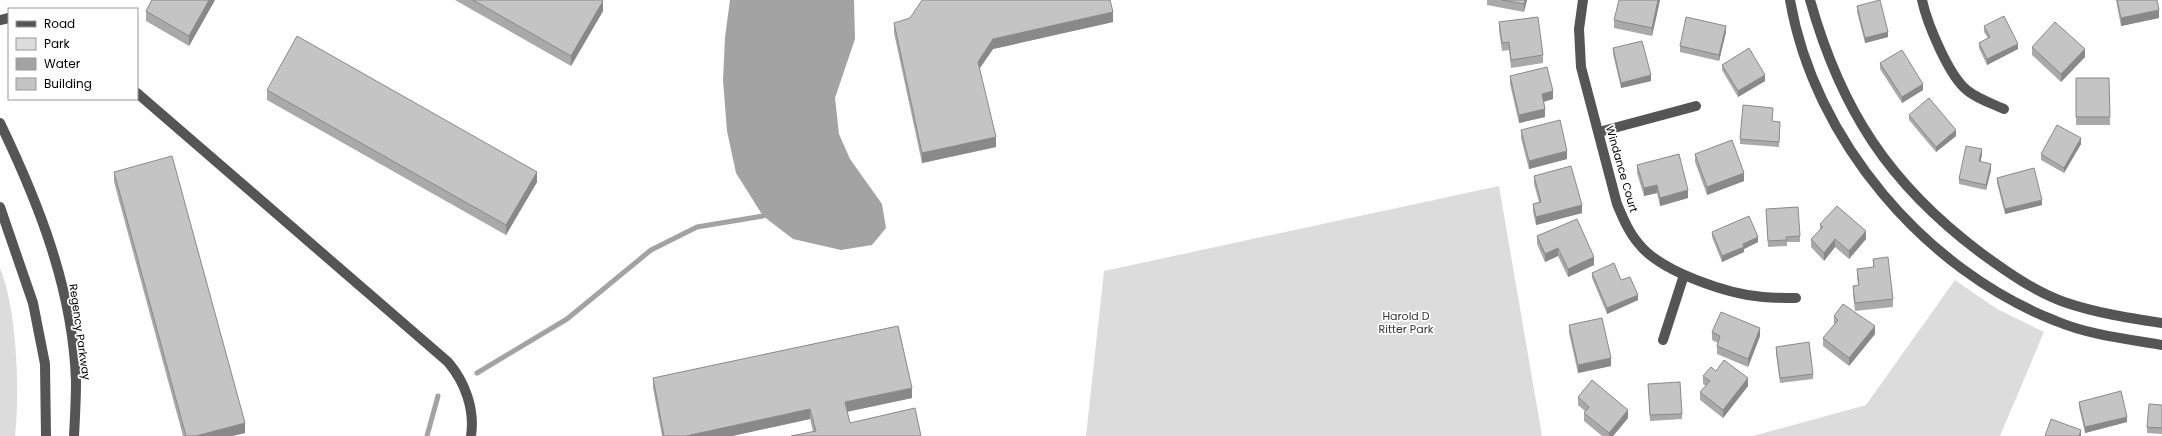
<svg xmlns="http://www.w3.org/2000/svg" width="2162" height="436" viewBox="0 0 2162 436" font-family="Poppins,sans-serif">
  <rect width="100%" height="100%" fill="#fff"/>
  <path fill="#dcdcdc" d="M1499,186L1542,436H1086L1104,271Z
    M0,268C17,309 20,391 15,436H0Z
    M1955,280L1997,309L2044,332L2000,436H1753L1866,405Z"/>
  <path fill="#a3a3a3" d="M730,0H854L855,39L835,98L839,134L850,159L882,204L886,228L872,245L841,250L793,239L763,216L736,173L727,131L723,80L725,37Z"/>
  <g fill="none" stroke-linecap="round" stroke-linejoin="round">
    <path stroke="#a3a3a3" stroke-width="5" d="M477,373L567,319L651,250L697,227L763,216
      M427,436L438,396"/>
    <path stroke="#555" stroke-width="10" d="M1583,0L1579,29L1581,67L1617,204C1623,218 1629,233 1639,244C1661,272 1728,294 1763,297C1774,298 1785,298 1796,298
      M1790,0C1814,140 1925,270 2056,321C2089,335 2127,339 2162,345
      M1810,0C1841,110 1889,184 1981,253C2007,272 2034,291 2064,302C2096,313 2129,318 2162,323
      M1922,0C1927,23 1949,77 1968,91C1978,99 1993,104 2004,109
      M0,20L9,18
      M137,93L448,362C465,382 475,409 471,436
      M0,123C39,204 73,290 76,381C76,399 75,418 74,436
      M1599,132L1696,106
      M0,207L33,303L45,364L46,436
      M1663,340L1684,275"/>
  </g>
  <path fill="#a9a9a9" d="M152,0H215L189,46L146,21V11Z
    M455,0H601L603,11L571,66Z
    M1487,0H1527L1524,12L1487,5Z
    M1660,0L1652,36L1614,28V20Z
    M2116,0H2157L2159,18L2121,26Z
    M1857,6L1888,37L1865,43L1857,12Z
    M1113,22L993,49L979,69L996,147L922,163L894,33V23Z
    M1499,22L1543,55V63L1511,68L1509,50L1502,51L1499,30Z
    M1984,26L2018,49L1987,65L1979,48V43L1988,38L1984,32Z
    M1726,32L1719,61L1680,52V46Z
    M2032,47L2085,57L2061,82L2032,55Z
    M1613,48L1651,81L1621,88L1613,54Z
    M1880,63L1923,90L1902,103L1880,69Z
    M1722,65L1765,81L1738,97L1722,70Z
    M1510,76L1553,99L1544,102L1545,117L1519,123L1510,84Z
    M2076,78H2109L2110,125H2076Z
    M267,90L537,182L506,235L267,100Z
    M1773,113L1772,121L1780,128L1779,147L1740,144V139Z
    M1909,115L1956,136L1936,152L1909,120Z
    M1521,130L1567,159L1529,169L1521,138Z
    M2081,144L2064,173L2041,160V154Z
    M1695,154L1744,181L1707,195L1695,162Z
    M1982,155L1980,162L1991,170L1986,190L1959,184V179Z
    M1637,165L1688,198L1660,206L1657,193L1644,196L1637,173Z
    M114,172L245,433L232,436H183L114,182Z
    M1534,176L1582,213L1536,225L1533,212V204L1539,202L1534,184Z
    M1997,178L2042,205L2005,214L1997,183Z
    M1766,209L1800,236V242H1787V246L1768,247Z
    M1820,224L1866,239L1849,259L1835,247L1824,261L1811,247V239L1820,229Z
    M1712,232L1758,242L1744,249V252L1722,262L1712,237Z
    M1537,236L1594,265L1568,277L1558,256L1545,262L1537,244Z
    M1873,259L1893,299V307L1855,311L1853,294V286L1858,285L1857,277V269L1873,267Z
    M1592,273L1621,280L1638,300L1607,314L1592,278Z
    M1834,316L1875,334L1849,366L1823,346V338L1834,325Z
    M1569,325L1611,366L1578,373L1569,333Z
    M1712,332L1760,336L1748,367L1717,354V346L1718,343L1712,340Z
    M1776,347L1813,374V379L1780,383L1776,353Z
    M1716,371L1748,386L1723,418L1700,400V392L1706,386L1703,384V376Z
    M653,378L912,398L847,412L850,423L813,432L810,419L732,436H662L653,388Z
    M1648,384L1682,414V419L1650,421Z
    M1578,397L1628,418L1613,436H1602L1584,421V413L1585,411L1578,405Z
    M2079,402L2127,422L2085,433L2079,407Z
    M2162,405V434L2147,433V427Z"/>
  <path fill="#898989" d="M209,0H215L189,46V36Z
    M1525,0H1527L1524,12V4Z
    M1658,0H1660L1652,36V28Z
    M603,1V11L571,66V56Z
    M2159,10V18L2121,26V18Z
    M1113,12V22L993,49L978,71V62L993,39Z
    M1726,26V32L1719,61V55Z
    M1888,32V37L1865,43V38Z
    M2018,44V49L1987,65V59Z
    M2085,49V57L2061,82V74Z
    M1651,75V81L1621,88V83Z
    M1765,75V81L1738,97V91Z
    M1923,84V90L1902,103V97Z
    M1553,91V99L1542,102V94Z
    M1545,109V117L1519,123V115Z
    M1956,130V136L1936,152V147Z
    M996,137V147L922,163V153Z
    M2081,138V144L2064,173V168Z
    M1982,149V155L1979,167V161Z
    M1567,151V159L1529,169V161Z
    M1991,164V170L1986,190V185Z
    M537,172V182L506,235V225Z
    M1744,173V181L1707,195V187Z
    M1657,185V193L1644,196V188Z
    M1688,190V198L1660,206V198Z
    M2042,200V205L2005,214V209Z
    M1582,205V213L1536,225V217Z
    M1866,231V239L1849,259V251Z
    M1758,237V242L1744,249V252L1722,262V256L1743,244Z
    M1835,239V247L1824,261V253Z
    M1558,248V256L1545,262V254Z
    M1594,257V265L1568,277V269Z
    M1638,295V300L1607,314V308Z
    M1875,326V334L1849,366V358Z
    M1760,328V336L1748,367V359Z
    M1611,358V366L1578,373V365Z
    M1748,378V386L1723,418V410Z
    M912,388V398L845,412V402Z
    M810,409V419L732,436H686Z
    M1628,410V418L1613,436H1609V433Z
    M2127,417V422L2085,433V427Z
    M245,423V433L232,436H196Z
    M2081,430V436H2079Z"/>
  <path fill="#c4c4c4" stroke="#898989" d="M152,0H209L189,36L146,11Z
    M473,0H601L603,1L571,56Z
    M922,0H1110L1113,12L993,39L978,62L996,137L922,153L894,23L910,18Z
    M1502,0H1525L1524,4Z
    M1619,0H1658L1652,28L1614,20Z
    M1880,0L1888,32L1865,38L1857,6Z
    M2117,0H2157L2159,10L2121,18Z
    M2004,16L2018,44L1987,59L1979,43L1990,37L1984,26Z
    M1538,17L1543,55L1511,60L1509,42L1502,43L1499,22Z
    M1686,17L1726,26L1719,55L1680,46Z
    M2055,22L2085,49L2061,74L2032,47Z
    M297,36L537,172L506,225L267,90Z
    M1642,41L1651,75L1621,83L1613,48Z
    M1749,48L1765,75L1738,91L1722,65Z
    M1902,50L1923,84L1902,97L1880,63Z
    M1547,67L1553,91L1542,94L1545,109L1519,115L1510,76Z
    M2076,78H2109L2110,117H2076Z
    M1929,98L1956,130L1936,147L1909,115Z
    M1743,105L1773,108L1772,121L1780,122L1779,142L1740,139Z
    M1560,120L1567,151L1529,161L1521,130Z
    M2057,125L2081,138L2064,168L2041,154Z
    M1732,140L1744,173L1707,187L1695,154Z
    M1966,146L1982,149L1979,161L1991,164L1986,185L1959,179Z
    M1679,154L1688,190L1660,198L1657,185L1644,188L1637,165Z
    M172,156L245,423L196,436H186L114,172Z
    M1571,166L1582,205L1536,217L1533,204L1541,202L1534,176Z
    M2034,168L2042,200L2005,209L1997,178Z
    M1837,206L1866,231L1849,251L1835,239L1824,253L1811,239L1823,227L1820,224Z
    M1798,207L1800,236L1786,237L1787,240L1768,241L1766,209Z
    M1749,216L1758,237L1743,244L1744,247L1722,256L1712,232Z
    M1577,219L1594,257L1568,269L1558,248L1545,254L1537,236Z
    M1888,257L1893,299L1855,303L1853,286L1859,285L1857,269L1874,267L1873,259Z
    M1614,263L1621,280L1630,277L1638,295L1607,308L1592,273Z
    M1843,304L1875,326L1849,358L1823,338L1838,320L1834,316Z
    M1721,312L1760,328L1748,359L1717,346L1720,336L1712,332Z
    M1602,318L1611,358L1578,365L1569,325Z
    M898,326L912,388L845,402L850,423L915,408L921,436H791L816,431L810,409L686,436H664L653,378Z
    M1809,342L1813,374L1780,378L1776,347Z
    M1724,360L1748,378L1723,410L1700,392L1710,381L1703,376L1711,367L1716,371Z
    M1592,380L1628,410L1609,433L1584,413L1589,407L1578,397Z
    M1680,382L1682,414L1650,415L1648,384Z
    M2121,391L2127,417L2085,427L2079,402Z
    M2149,404L2162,405V428L2147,427Z
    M2051,419L2081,430L2079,436H2045Z"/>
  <g text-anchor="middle" stroke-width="3.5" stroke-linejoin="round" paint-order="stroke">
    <g font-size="11" fill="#000" stroke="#fff">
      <text transform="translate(1622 169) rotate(74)" y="4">Windance Court</text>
      <text transform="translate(80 332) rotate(82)" y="4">Regency Parkway</text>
    </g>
    <g font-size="11" fill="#333" stroke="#fff">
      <text x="1406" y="320">Harold D<tspan x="1406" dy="13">Ritter Park</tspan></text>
    </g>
  </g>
  <rect x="8" y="8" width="130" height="92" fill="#ffffff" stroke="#999999"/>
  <rect x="16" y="21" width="20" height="6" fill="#555555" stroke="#999999"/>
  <text x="44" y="28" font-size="12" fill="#000000">Road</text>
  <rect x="16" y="38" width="20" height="12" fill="#dcdcdc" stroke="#999999"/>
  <text x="44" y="48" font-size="12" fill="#000000">Park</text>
  <rect x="16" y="58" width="20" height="12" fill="#a3a3a3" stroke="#999999"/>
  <text x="44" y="68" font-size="12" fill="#000000">Water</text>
  <rect x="16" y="78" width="20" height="12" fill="#c4c4c4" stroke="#999999"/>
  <text x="44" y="88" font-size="12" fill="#000000">Building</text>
</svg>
